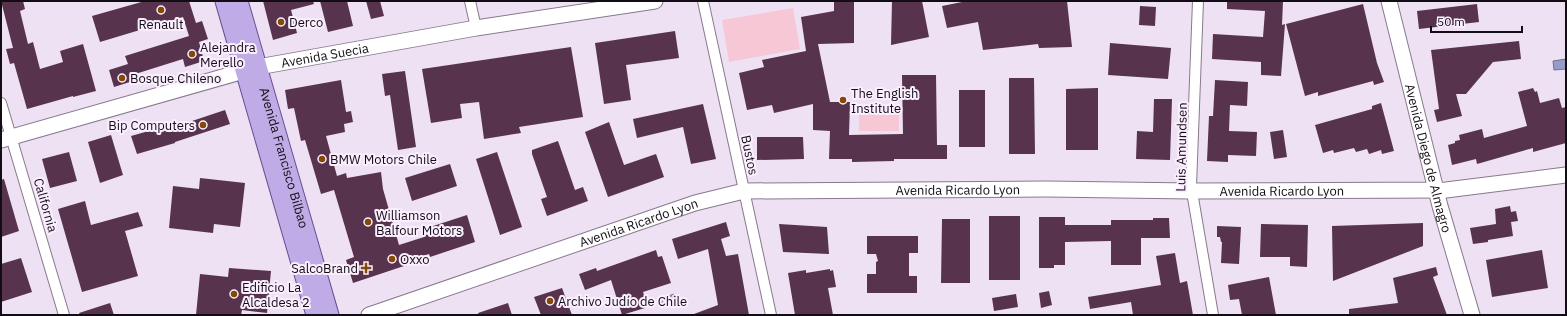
<svg xmlns="http://www.w3.org/2000/svg" width="1567" height="316" viewBox="0 0 1567 316" font-family="'IBM Plex Sans',sans-serif">
  <rect width="100%" height="100%" fill="#efe1f4"/>
  <path fill="#f6c7d5" d="M793,8L800,49L729,62L722,20Z
    M859,108H899V131H859Z"/>
  <path fill="#959cc9" stroke="#6e7193" d="M1566,59V69L1554,70L1553,61Z
    M674,294L677,301L662,305L660,299Z"/>
  <path fill="#58334d" d="M1,1H23L25,9L20,11L28,44L33,42L40,69L63,62L60,51L83,44L96,91L73,97V96L27,109L14,63L10,64L6,49L13,48Z
    M145,1H189L196,23L202,21L208,39L199,42L204,61L185,67L183,59L132,75L133,81L114,87L109,70L128,64L125,56L189,36L183,17L100,42L92,16Z
    M263,1H313L314,4L291,10L297,33L273,40Z
    M320,1H347L353,26L328,32Z
    M366,1H380L384,16L371,19Z
    M834,1L854,2V43L818,44L830,102H850L849,135L903,134L902,75H936L937,145H947V159H894V161L852,162V159H829L830,131L813,130V104L774,113L772,105L747,110L739,73L764,67L762,60L806,51L801,17L834,11Z
    M892,1H922L929,37L891,45Z
    M967,1H1067L1072,47L1039,48L1038,44L983,50L978,22L947,28L942,6Z
    M1227,1H1283L1282,25L1285,24L1281,76L1261,75V62L1212,59L1213,34L1263,37L1265,11L1227,9Z
    M1363,4L1377,63L1384,82L1374,85L1373,81L1318,96V92L1305,96L1286,24Z
    M1477,4L1479,22L1419,29L1417,11Z
    M1140,6L1156,7L1155,26L1139,25Z
    M675,31L679,58L626,65L631,100L604,104L595,43Z
    M1519,41L1521,59L1493,62L1466,94H1456L1462,116L1437,122L1434,110L1439,109L1431,50Z
    M1110,43L1171,48L1168,79L1108,75Z
    M571,47L583,117L519,127L521,133L484,139L479,102L460,104L462,118L431,123L422,69Z
    M405,71L416,147L398,150L390,95L385,96L382,74Z
    M1009,78H1034L1035,154H1009Z
    M341,80L346,112L351,111L353,122L344,124L345,132L326,136L337,176L346,173L347,178L381,172L383,189L399,245L424,237L421,230L467,215L475,242L430,257L429,254L405,262L407,265L353,283L346,260L354,257L334,190L321,194L305,140L301,141L294,108L288,109L285,90Z
    M1215,80L1248,82L1247,106L1230,105L1229,131L1257,132L1256,156L1228,155V162L1207,161L1209,116H1213Z
    M1098,88V150H1066V89Z
    M1533,88L1535,92L1537,91L1540,103L1559,98L1562,108L1566,107V143L1533,152V148L1477,164L1476,159L1452,165L1448,145L1455,143V141L1460,140L1459,135L1482,129L1484,138L1527,126L1518,92Z
    M959,90H985V147H959Z
    M1154,99H1172L1170,160L1136,159L1137,131L1153,132Z
    M1381,103L1394,151L1382,154L1381,150L1369,154L1367,149L1356,152L1354,148L1334,153L1333,150L1323,153L1315,125L1372,109V106Z
    M703,104L716,159L691,164L683,127L637,138L633,119Z
    M225,110L230,124L175,142V143L137,154L131,136L170,125L171,128Z
    M609,122L624,165L656,154L664,177L608,197L585,132Z
    M1283,130L1287,157L1274,159L1270,132Z
    M111,135L123,175L100,183L88,142Z
    M757,137H803L804,159L757,160Z
    M558,141L575,190L583,187L588,201L547,216L541,199L547,197L532,154V150Z
    M69,152L77,181L50,188L42,159Z
    M497,152L522,227L500,235L476,159Z
    M450,164L457,186L412,201L405,178Z
    M200,178L245,183L240,227L214,224L213,233L169,228L173,186L199,189Z
    M4,179L19,231L1,237V180Z
    M85,201L91,225L138,212L143,226L125,231L138,276L82,292L58,209Z
    M1510,206L1511,212L1516,211L1518,221L1511,222L1513,236L1488,240V242L1473,244L1470,228L1496,224L1495,209Z
    M989,216H1020V280H989Z
    M1039,217H1065V225H1111V220H1153V218H1169L1170,238H1141V265H1111V241L1065,242V265H1054V268H1039Z
    M942,219H970V283H941Z
    M726,222L730,236L721,239L726,256L738,254L749,315H694V314L718,305L708,249L678,259L672,239Z
    M1423,223V246L1333,281L1332,226Z
    M779,224L827,227L829,254L783,252Z
    M1261,224L1308,225L1307,267L1290,266V257H1260Z
    M1217,226L1241,227L1239,264L1221,263L1222,242H1221L1220,237H1217Z
    M867,236H918V253H909V276H917V293H867V274H876V262L878,261L876,254H867Z
    M656,250L658,257L662,256L671,283L643,292L648,307L622,315L611,280L585,290L579,274L596,268L597,271Z
    M1542,250L1548,288L1492,297L1486,260Z
    M1175,253L1180,283L1187,281L1193,315H1133L1131,302L1090,309L1088,297L1161,285L1156,256Z
    M21,258L32,292L1,302V264Z
    M1436,267L1438,275L1433,277L1447,315H1349V309L1398,303L1393,278Z
    M229,268L271,271L267,313L242,310L241,315H196L200,274L228,277Z
    M830,269V271L833,270L836,287L828,288L833,315H795L788,273L806,270V273Z
    M1269,277L1276,315H1242L1239,299L1230,300L1228,285Z
    M562,288L572,315H541L534,297Z
    M1049,291L1052,305L1041,308L1039,293Z
    M1016,294L1018,307L994,311L992,298Z
    M110,303L114,315H80L79,313Z
    M508,303L512,315H479L478,313Z"/>
  <g fill="none" stroke-linecap="round" stroke-linejoin="round">
    <g stroke="#877a8c" stroke-width="12">
      <path id="street" d="M470,1L476,28
        M703,1L771,315
        M1198,1L1191,186L1213,315
        M1,103L64,315"/>
    </g>
    <g stroke="#877a8c" stroke-width="17">
      <g id="secondary">
        <path id="s1" d="M1389,1L1440,206L1472,315"/>
        <path id="s2" d="M1,140L258,67L476,28L655,1"/>
        <path id="s3" d="M369,315L695,203L744,191L1046,189L1192,191L1446,190L1566,175"/>
      </g>
    </g>
    <g stroke="#664f92" stroke-width="19">
      <g id="primary">
        <path d="M224,1L315,315"/>
        <path id="s4" d="M239,1L330,315"/>
      </g>
    </g>
    <use href="#street" stroke="#fff" stroke-width="10"/>
    <use href="#secondary" stroke="#fff" stroke-width="15"/>
    <use href="#primary" stroke="#bfabe6" stroke-width="17"/>
  </g>
  <g fill="#854905" stroke="#fbefff" stroke-width="1.5">
    <circle cx="161" cy="10" r="4"/>
    <circle cx="281" cy="22" r="4"/>
    <circle cx="192" cy="54" r="4"/>
    <circle cx="122" cy="78" r="4"/>
    <circle cx="843" cy="100" r="4"/>
    <circle cx="203" cy="125" r="4"/>
    <circle cx="322" cy="159" r="4"/>
    <circle cx="368" cy="222" r="4"/>
    <circle cx="392" cy="259" r="4"/>
    <path d="M364 262h4v4h4v4h-4v4h-4v-4h-4v-4h4z"/>
    <circle cx="234" cy="294" r="4"/>
    <circle cx="550" cy="301" r="4"/>
  </g>
  <g text-anchor="middle" stroke-width="4" stroke-linejoin="round" paint-order="stroke">
    <g font-size="13" fill="#120d14" stroke="#fbefff" text-anchor="start">
      <text x="289" y="27">Derco</text>
      <text x="161" y="29" text-anchor="middle">Renault</text>
      <text x="200" y="52">Alejandra<tspan x="200" dy="15">Merello</tspan></text>
      <text x="130" y="83">Bosque Chileno</text>
      <text x="851" y="98">The English<tspan x="851" dy="15">Institute</tspan></text>
      <text x="195" y="130" text-anchor="end">Bip Computers</text>
      <text x="330" y="164">BMW Motors Chile</text>
      <text x="376" y="220">Williamson<tspan x="376" dy="15">Balfour Motors</tspan></text>
      <text x="400" y="264">Oxxo</text>
      <text x="358" y="273" text-anchor="end">SalcoBrand</text>
      <text x="242" y="292">Edificio La<tspan x="242" dy="15">Alcaldesa 2</tspan></text>
      <text x="558" y="306">Archivo Judío de Chile</text>
    </g>
    <g font-size="13" fill="#120d14" stroke="#fbefff">
      <text dy="5" stroke="none"><textPath href="#s2" startOffset="335">Avenida Suecia</textPath></text>
      <text transform="translate(1181 147) rotate(-89)" y="5">Luis Amundsen</text>
      <text transform="translate(750 155) rotate(78)" y="5">Bustos</text>
      <text dy="5" stroke="none"><textPath href="#s4" startOffset="163">Avenida Francisco Bilbao</textPath></text>
      <text dy="5" stroke="none"><textPath href="#s1" startOffset="162">Avenida Diego de Almagro</textPath></text>
      <text dy="5" stroke="none"><textPath href="#s3" startOffset="609">Avenida Ricardo Lyon</textPath></text>
      <text dy="5" stroke="none"><textPath href="#s3" startOffset="933">Avenida Ricardo Lyon</textPath></text>
      <text transform="translate(46 205) rotate(74)" y="5">California</text>
      <text dy="5" stroke="none"><textPath href="#s3" startOffset="285">Avenida Ricardo Lyon</textPath></text>
    </g>
  </g>
  <rect width="1567" height="316" fill="none" stroke="#120d14" stroke-width="4"/>
  <path d="M1431 26v6h91v-6" fill="none" stroke="#120d14" stroke-width="2"/>
  <text x="1437" y="26" font-size="12" fill="#120d14" stroke="#fbefff" stroke-width="3" paint-order="stroke">50 m</text>
</svg>
